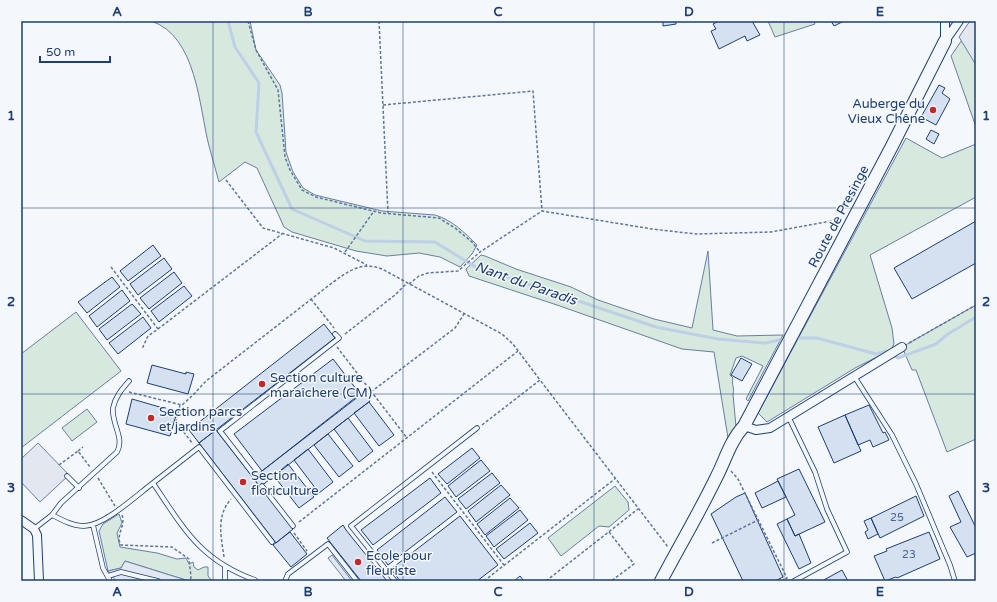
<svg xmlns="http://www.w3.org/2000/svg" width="997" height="602" viewBox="0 0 997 602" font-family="'Varela Round',sans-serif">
  <rect width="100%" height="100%" fill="#f4f7fb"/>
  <path fill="#d7e8df" stroke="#687fa3" d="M151,21H250L256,50L280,85L282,93L286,152L293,172L303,188L315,195L382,211L435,215C452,220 464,232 477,245L472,254L460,267L440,257L419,253L387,256L356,251L292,232L284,227L257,168L245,162L219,182C216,170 212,158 209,146C199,107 197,36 151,21Z
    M768,21H814L815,24L775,37Z
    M975,21H976V127L951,56Z
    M906,138L942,158L976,144V197L870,255L892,328L894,344L891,350L855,368L767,422L758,413Z
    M708,251L713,330L737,336L783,335L748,401L746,399L763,366L742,356L736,358L730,375L733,378C731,384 735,388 733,394L736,427L728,438L714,352L682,349L557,305L469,276L466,269L481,255L485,256L516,269L571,287L598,300L654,319L692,328Z
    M976,305V439L947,452L916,370H912L902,347Z
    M76,312L121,371L21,448V354Z
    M87,409L97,422L72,441L62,428Z
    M615,486L628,502L629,510L609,527L599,526L561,556L548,538Z
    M119,514L122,523L117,533L120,547L157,553L177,559L186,558L189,564L193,562L194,567L198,570L204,567H208V576L212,581H189L125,561L121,568L108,571L99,531L103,524Z"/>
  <path fill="#e3e8f0" stroke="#687fa3" d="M970,21H976V65L959,37Z
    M38,443L69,475L40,502L21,482V459Z
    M332,555L352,581H346L328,558Z
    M125,561L189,581H116L108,571L121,568Z"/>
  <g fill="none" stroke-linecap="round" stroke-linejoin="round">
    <path stroke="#bed0e5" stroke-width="3" d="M228,21L235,47L259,83L256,132L292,209L365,241L435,242L474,266L656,327L718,339L765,343L779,340
      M799,338H817L876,354L886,351L898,358L936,344L948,334L976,317"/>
  </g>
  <path fill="#d5e0f0" stroke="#1d3f73" d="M663,21H676V24L663,26Z
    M719,21H752L760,35L747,41L745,36L719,49L711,31L716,29L713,24Z
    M831,21H844L834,26Z
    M939,85L945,88L942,93L950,99L936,125L921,117Z
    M931,130L939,134L934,144L926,139Z
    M976,221V263L912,299L894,268Z
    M153,245L161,256L128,281L120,271Z
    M164,258L172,269L138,295L130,284Z
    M174,272L182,283L149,309L140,298Z
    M112,277L120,287L87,313L78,302Z
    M184,286L192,296L159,322L151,311Z
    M122,290L130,301L97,327L89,316Z
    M132,304L141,314L107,340L99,329Z
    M143,317L151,328L118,354L109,343Z
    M324,324L335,338L199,443L189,430Z
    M741,358L752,364L742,381L731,375Z
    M333,359L360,394L262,471L234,434Z
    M152,365L186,374V372L194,374L188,394L147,383Z
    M363,393L370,401L260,487L253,478Z
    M132,399L177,412L170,436L126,424Z
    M369,402L394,435L379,446L354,413Z
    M869,405L883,433L885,432L889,440L873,447L870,440L858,445L845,415Z
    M845,415L861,451L834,463L818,427Z
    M348,418L373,451L359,462L334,429Z
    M216,430L293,529L276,543L199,443Z
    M328,434L353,466L339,477L314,445Z
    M472,448L480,458L447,484L438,474Z
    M308,449L333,482L319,493L294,460Z
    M481,460L490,471L456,497L448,486Z
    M288,464L314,497L299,508L274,476Z
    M799,469L825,522L795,536L787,519L795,515L777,479Z
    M492,473L500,483L466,509L458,499Z
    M430,478L441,493L373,545L361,530Z
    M778,481L786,497L762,508L755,493Z
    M501,485L510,495L476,522L468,511Z
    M958,491L976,528V553L967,557L950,527L961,522L949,496Z
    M745,493L783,577L775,581H743L711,514L736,497Z
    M916,496L924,516L880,538L871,518Z
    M445,497L457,512L388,565L377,550Z
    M510,498L519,508L485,535L477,524Z
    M520,510L528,520L494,547L486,536Z
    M460,516L498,565L477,581H400L391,569Z
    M871,518L878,534L868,539L865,532L868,530L864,521Z
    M787,519L795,536L799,534L811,563L799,569L777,524Z
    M530,523L538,533L504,559L496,549Z
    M343,525L346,530L387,581H361L330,542L327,538Z
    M290,532L307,554L291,567L273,545Z
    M929,532L940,559L897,578L896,577L885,581L874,556L887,551L886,549Z
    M842,570L848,581H822Z
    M520,576L524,581H514Z"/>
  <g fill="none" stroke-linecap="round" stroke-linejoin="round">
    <g stroke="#1d3f73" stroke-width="5.5">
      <path id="lane" d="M854,376L892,435L916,484L950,565L955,581
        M788,416L815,472L827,509L847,552L794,581
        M254,475L220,431L339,338L335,334
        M67,476L79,488
        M153,483L199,447L272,542
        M262,486L293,526
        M52,515L61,503L117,452C125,438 111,423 113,408C115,397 122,389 129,381
        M93,525L103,568L109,579
        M34,529L52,515C62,520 73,526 84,526C104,526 137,495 153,483C184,529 200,560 255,580
        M225,567V581
        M108,576L121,572L158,581
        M285,581L288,574L328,544L357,581
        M395,581L351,526L477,428"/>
    </g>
    <g stroke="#1d3f73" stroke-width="10">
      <path id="street" d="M945,21V40
        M945,41L959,21
        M744,426L756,430L770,428L902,347
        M21,520L34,529L37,535L39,581"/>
    </g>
    <g stroke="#1d3f73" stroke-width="14">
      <path id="secondary" d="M661,581C679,547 699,513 716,478C725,461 730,441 744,426L892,146L945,41"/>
    </g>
    <path stroke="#5e769c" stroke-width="1.5" stroke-dasharray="3 2" stroke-linecap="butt" d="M248,21L256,50L278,90L285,157L290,170L302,190L316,197L381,213L439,218L455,228L472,242L480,252
      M379,21L388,213
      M383,105L533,91L542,211
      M226,180L263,228L334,248L367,265
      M345,252L374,211
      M111,267L158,329L148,336L142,349
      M409,284L419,276L428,273L458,271L480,252L542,211L652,229L696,234L771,232L842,219
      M311,299L334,328
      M158,329L282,234
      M345,334L395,295L407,283
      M909,343L976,305
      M337,347L407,438
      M129,392L182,405L193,395L206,381L332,283C348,271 362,261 382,269L502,334L513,344L540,380
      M371,392L455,328L464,314
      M180,405L176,422L193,444
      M482,425L540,380L668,547
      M78,451L83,447
      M59,465L78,451L90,467
      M731,471L738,479L787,578L782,581
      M432,472L504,565
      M98,478L115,506
      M122,515C126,526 115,535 121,545L172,547L189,559L191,577L190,581
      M299,522L518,351
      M609,532L634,564L611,581
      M294,533L307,551
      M712,543L758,520
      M224,557C221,536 216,516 231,499
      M484,581L616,478
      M546,581L638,509"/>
    <use href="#lane" stroke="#f4f7fb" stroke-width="4"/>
    <use href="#street" stroke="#f4f7fb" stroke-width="8"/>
    <use href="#secondary" stroke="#f4f7fb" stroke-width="12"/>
  </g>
  <path fill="none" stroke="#1d3f73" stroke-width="1" stroke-opacity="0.55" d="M213,21V581M403,21V581M594,21V581M784,21V581M21,208H976M21,394H976"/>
  <g fill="#c62828" stroke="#f4f7fb" stroke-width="1.5">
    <circle cx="933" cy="110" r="4"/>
    <circle cx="262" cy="384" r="4"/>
    <circle cx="151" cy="418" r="4"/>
    <circle cx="243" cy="482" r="4"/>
    <circle cx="358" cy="562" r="4"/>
  </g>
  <g text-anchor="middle" stroke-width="3" stroke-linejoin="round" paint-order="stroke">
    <g font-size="11" fill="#4b6792">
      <text x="897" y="521">25</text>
      <text x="909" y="558">23</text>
    </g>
    <g font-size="13" fill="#1d3f73" stroke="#f4f7fb" text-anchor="start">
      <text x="925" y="108" text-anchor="end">Auberge du<tspan x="925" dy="15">Vieux Chêne</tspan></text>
      <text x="270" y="382">Section culture<tspan x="270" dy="15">maraîchere (CM)</tspan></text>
      <text x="159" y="416">Section parcs<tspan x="159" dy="15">et jardins</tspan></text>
      <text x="251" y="480">Section<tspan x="251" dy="15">floriculture</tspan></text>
      <text x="366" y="560">Ecole pour<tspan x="366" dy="15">fleuriste</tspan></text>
    </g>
    <g font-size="13" fill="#1d3f73" stroke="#f4f7fb">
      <text transform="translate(838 216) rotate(-62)" y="5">Route de Presinge</text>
    </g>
    <g font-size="14" font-style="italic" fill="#1d3f73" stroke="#f4f7fb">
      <text transform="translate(526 283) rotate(19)" y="5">Nant du Paradis</text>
    </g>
  </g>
  <rect width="997" height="602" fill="none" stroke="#f4f7fb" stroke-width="44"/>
  <path d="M40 56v6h70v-6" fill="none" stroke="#1d3f73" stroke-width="2"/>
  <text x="46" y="56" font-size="12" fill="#1d3f73" stroke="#f4f7fb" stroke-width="3" paint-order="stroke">50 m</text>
  <rect x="22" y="22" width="953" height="558" fill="none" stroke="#1d3f73" stroke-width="1.5"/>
  <g font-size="13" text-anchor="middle" font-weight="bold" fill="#1d3f73">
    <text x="117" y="16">A</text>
    <text x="308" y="16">B</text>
    <text x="498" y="16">C</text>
    <text x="689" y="16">D</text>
    <text x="880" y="16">E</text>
    <text x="11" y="120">1</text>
    <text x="986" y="120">1</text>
    <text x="11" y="306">2</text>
    <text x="986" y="306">2</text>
    <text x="11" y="492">3</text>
    <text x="986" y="492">3</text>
    <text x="117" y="596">A</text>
    <text x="308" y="596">B</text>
    <text x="498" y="596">C</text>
    <text x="689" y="596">D</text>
    <text x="880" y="596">E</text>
  </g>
</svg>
